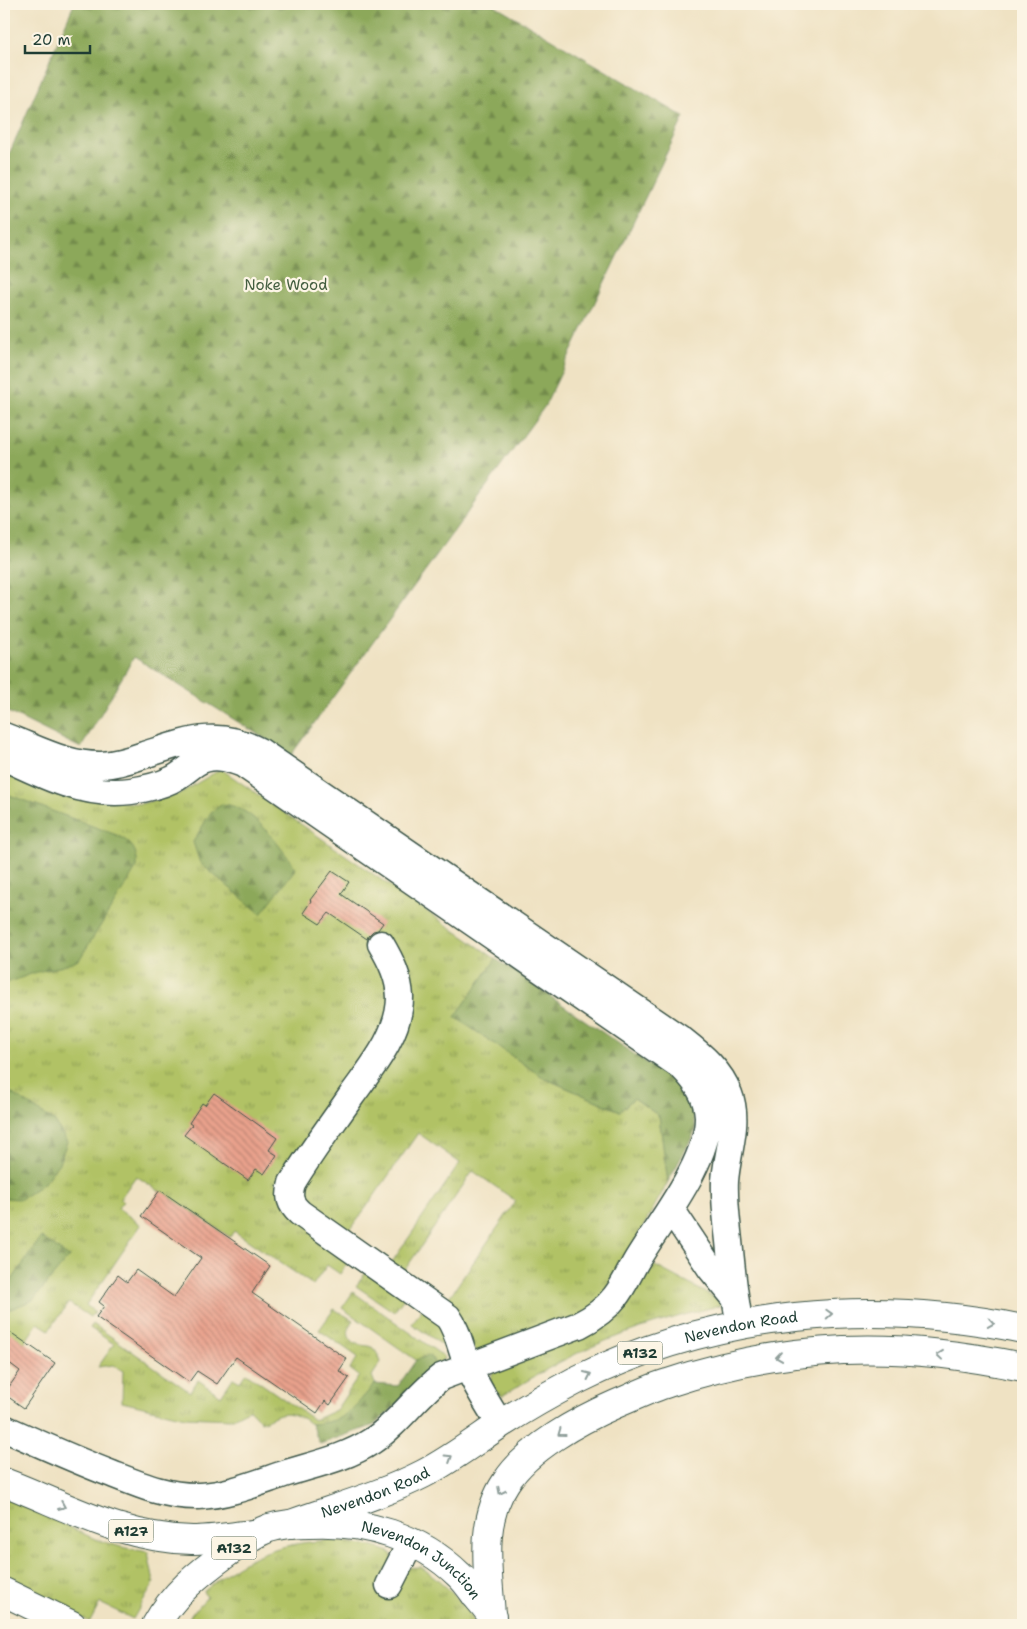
<svg xmlns="http://www.w3.org/2000/svg" width="1027" height="1629" viewBox="0 0 1027 1629" font-family="'Shantell Sans',sans-serif">
  <defs>
    <pattern id="grass-tufts" width="24" height="20" patternUnits="userSpaceOnUse" patternTransform="scale(1.25)"><rect width="24" height="20" fill="#b1c265"/><path d="M3 7l-1-3M5 7V3M7 7l1-3M15 17l-1-3M17 17v-4M19 17l1-3" fill="none" stroke="#8f9f54"/></pattern>
    <pattern id="forest-firs" width="22" height="20" patternUnits="userSpaceOnUse" patternTransform="scale(1.25)"><rect width="22" height="20" fill="#8ca85a"/><path d="M5 1l3.5 6h-7zM16 11l3.5 6h-7z" fill="#728a4b"/></pattern>
    <pattern id="building-back-hatch" width="6" height="6" patternUnits="userSpaceOnUse" patternTransform="scale(1.25)"><rect width="6" height="6" fill="#e9a18c"/><path d="M-1 5l2 2M0 0l6 6M5-1l2 2" fill="none" stroke="#bc8473"/></pattern>
  </defs>
  <rect width="100%" height="100%" fill="#fcf5e5"/>
  <filter id="ink" filterUnits="userSpaceOnUse"><feTurbulence type="fractalNoise" baseFrequency=".02" numOctaves="2"/><feDisplacementMap in="SourceGraphic" scale="10" xChannelSelector="R" yChannelSelector="G"/><feConvolveMatrix kernelMatrix="1 2 1 2 8 2 1 2 1" color-interpolation-filters="sRGB"/></filter>
  <filter id="wash" filterUnits="userSpaceOnUse"><feTurbulence type="fractalNoise" baseFrequency=".0096" numOctaves="4" result="noise"/><feDisplacementMap in="SourceGraphic" scale="20" xChannelSelector="R" yChannelSelector="G"/><feGaussianBlur stdDeviation="1.12" result="paint"/><feColorMatrix in="noise" values="0 0 0 0 0 0 0 0 0 0 0 0 0 0 0 0 0 1.4 0 .05"/><feComposite in="paint" operator="in"/></filter>
  <g filter="url(#wash)">
    <rect width="100%" height="100%" fill="#efe2c3"/>
    <path fill="url(#grass-tufts)" stroke="#68804c" d="M221,769L496,959L456,1017L544,1078L620,1111L634,1098L659,1116L668,1182L629,1252L721,1301V1305C676,1317 631,1329 589,1348C559,1361 530,1379 502,1396L487,1387L496,1365L475,1351L445,1303L516,1201L473,1171L402,1274L390,1265L460,1163L418,1133L347,1235L350,1259L340,1274L327,1265L313,1285L234,1231L230,1237L160,1190L159,1191L136,1176L120,1199L123,1201L118,1208L141,1225L86,1305L95,1312L90,1317L69,1303L49,1330L38,1323L4,1373V773L56,793L140,804L179,794Z
      M367,1271L405,1297L394,1312L356,1286Z
      M353,1292L443,1356L445,1359L435,1365L430,1355L416,1360L342,1308Z
      M334,1309L353,1320C346,1330 346,1343 361,1345C365,1346 369,1345 373,1348C377,1352 379,1357 381,1362L372,1376L375,1384C359,1402 345,1423 319,1424C317,1424 314,1425 311,1424C308,1423 305,1419 302,1418C282,1408 278,1416 261,1422L250,1409L231,1419L185,1417L122,1402L123,1371L113,1365L98,1367L114,1344L90,1328L93,1324L190,1392L198,1380L221,1396L233,1378L240,1382L246,1373L314,1420L336,1410L359,1376L350,1369L358,1357L319,1330Z
      M422,1309L440,1321L454,1353L412,1324Z
      M4,1497L95,1539L121,1547L148,1552L154,1583L133,1619L100,1603L90,1622L4,1580Z
      M333,1540L371,1546L390,1552C398,1569 403,1568 421,1567C443,1582 463,1601 477,1625H185L191,1615L207,1597L203,1592C245,1555 277,1543 333,1540Z"/>
    <path fill="url(#forest-firs)" stroke="#567247" d="M74,4H493L684,117L545,406L291,755L134,657L81,748L4,710V166Z
      M4,793L119,836C132,844 138,850 137,867L79,960C65,967 52,968 37,972C26,975 16,981 4,983Z
      M223,804C255,807 277,844 296,868L261,914L200,863L193,842L211,812Z
      M496,959L689,1092L696,1130L668,1182L659,1116L634,1098L620,1111L544,1078L455,1017Z
      M4,1088L55,1122L67,1142L59,1163L43,1184L21,1199L4,1198Z
      M41,1237L69,1257L33,1300L8,1310L4,1315V1292Z
      M430,1355L438,1369L374,1425L320,1444L311,1424C347,1422 352,1409 375,1384L398,1386L416,1360Z"/>
    <g id="blocks">
      <path fill="url(#building-back-hatch)" d="M332,871L349,882L341,894L383,923L378,930L373,931L368,936L367,939L329,913L320,924L303,913L311,901L310,900Z
        M214,1093L277,1138L269,1150L277,1155L264,1174L256,1169L248,1180L184,1135L192,1125L189,1123L202,1103L205,1105Z
        M160,1190L270,1266L252,1293L347,1359L339,1371L349,1378L330,1405L325,1401L317,1413L236,1357L217,1384L197,1371L189,1382L96,1317L104,1306L99,1302L118,1275L127,1282L136,1270L174,1297L201,1258L141,1216Z
        M10,1332L55,1363L24,1408L4,1394L20,1371L4,1359V1341Z"/>
    </g>
  </g>
  <g filter="url(#ink)">
    <use href="#blocks" fill-opacity="0" stroke="#3e5649" stroke-width="1"/>
    <g fill="none" stroke-linecap="round" stroke-linejoin="round">
      <g stroke="#3e5649" stroke-width="29">
        <path id="minor" d="M4,736C36,748 67,766 102,765C116,764 130,760 144,755C188,741 217,728 261,752L682,1040C701,1055 720,1070 729,1094C740,1122 727,1152 725,1181C724,1201 727,1221 729,1241C732,1270 734,1297 740,1325
          M4,757C43,776 86,797 131,791C144,789 159,786 171,780C180,776 188,768 196,763C212,753 228,758 243,764L682,1067C696,1081 707,1096 708,1116C709,1161 661,1220 638,1258C630,1271 624,1286 615,1297C605,1310 593,1318 579,1325L441,1377C416,1396 398,1424 372,1441C346,1458 316,1464 287,1473C259,1482 229,1495 199,1496C168,1497 140,1485 112,1474C75,1460 40,1444 4,1428
          M381,944C391,961 399,977 400,997C400,1034 372,1067 352,1095C332,1124 310,1153 292,1183C288,1197 290,1204 300,1213L448,1317C459,1332 461,1352 469,1369C477,1388 489,1406 500,1424
          M671,1209L711,1269L735,1298
          M389,1585L411,1542"/>
      </g>
      <g stroke="#3e5649" stroke-width="30">
        <g id="major">
          <path id="s1" d="M291,1524C335,1508 382,1495 423,1474C450,1460 474,1442 499,1425C524,1409 550,1394 577,1380C715,1311 873,1298 1023,1329"/>
          <path d="M491,1615C488,1570 479,1522 506,1482C528,1448 579,1420 616,1404C633,1397 651,1388 668,1383C724,1364 784,1353 843,1350C903,1347 965,1355 1023,1367"/>
          <path id="s2" d="M156,1625C173,1594 199,1573 227,1553C241,1543 253,1534 269,1528C282,1524 296,1523 310,1523C365,1520 420,1537 459,1575C466,1581 471,1589 476,1596C482,1603 488,1609 492,1617"/>
        </g>
      </g>
      <g stroke="#3e5649" stroke-width="30">
        <path id="highway" d="M4,1482C69,1507 120,1538 192,1540C212,1540 233,1536 253,1534
          M4,1592L72,1625"/>
      </g>
      <use href="#minor" stroke="#fff" stroke-width="26"/>
      <use href="#major" stroke="#fff" stroke-width="28"/>
      <use href="#highway" stroke="#fff" stroke-width="28"/>
    </g>
    <defs><path id="oneway-chevron" d="M-2-3.5L2.5 0L-2 3.5" fill="none" stroke-width="1.6" stroke-linecap="round" stroke-linejoin="round" transform="scale(1.25)"/></defs>
    <g stroke="#8f9e9a">
      <use href="#oneway-chevron" transform="translate(829 1314) rotate(-3)"/>
      <use href="#oneway-chevron" transform="translate(991 1323) rotate(9)"/>
      <use href="#oneway-chevron" transform="translate(940 1355) rotate(-174)"/>
      <use href="#oneway-chevron" transform="translate(779 1357) rotate(172)"/>
      <use href="#oneway-chevron" transform="translate(588 1375) rotate(-25)"/>
      <use href="#oneway-chevron" transform="translate(561 1433) rotate(144)"/>
      <use href="#oneway-chevron" transform="translate(449 1458) rotate(-32)"/>
      <use href="#oneway-chevron" transform="translate(501 1491) rotate(117)"/>
      <use href="#oneway-chevron" transform="translate(62 1506) rotate(23)"/>
    </g>
  </g>
  <g text-anchor="middle" stroke-width="4.5" stroke-linejoin="round" paint-order="stroke">
    <g fill="#fcf5e5" stroke="#617469" stroke-width="1">
      <rect x="617.5" y="1341.5" width="45" height="23" rx="4"/>
      <rect x="108.5" y="1519.5" width="45" height="23" rx="4"/>
      <rect x="211.5" y="1536.5" width="45" height="23" rx="4"/>
    </g>
    <g font-size="14" font-weight="bold" fill="#1f3d34">
      <text x="640" y="1358">A132</text>
      <text x="131" y="1536">A127</text>
      <text x="234" y="1553">A132</text>
    </g>
    <g font-size="15" fill="#445e40" stroke="#fcf5e5">
      <text x="286" y="290">Noke Wood</text>
    </g>
    <g font-size="15" fill="#1f3d34" stroke="#fcf5e5">
      <text dy="5" stroke="none"><textPath href="#s1" startOffset="495">Nevendon Road</textPath></text>
      <text dy="5" stroke="none"><textPath href="#s1" startOffset="90">Nevendon Road</textPath></text>
      <text dy="5" stroke="none"><textPath href="#s2" startOffset="314">Nevendon Junction</textPath></text>
    </g>
  </g>
  <rect width="1027" height="1629" fill="none" stroke="#fcf5e5" stroke-width="20"/>
  <path d="M25 45v8h65v-8" fill="none" stroke="#1f3d34" stroke-width="2.5"/>
  <text x="32" y="45" font-size="15" fill="#1f3d34" stroke="#fcf5e5" stroke-width="4" paint-order="stroke">20 m</text>
</svg>
